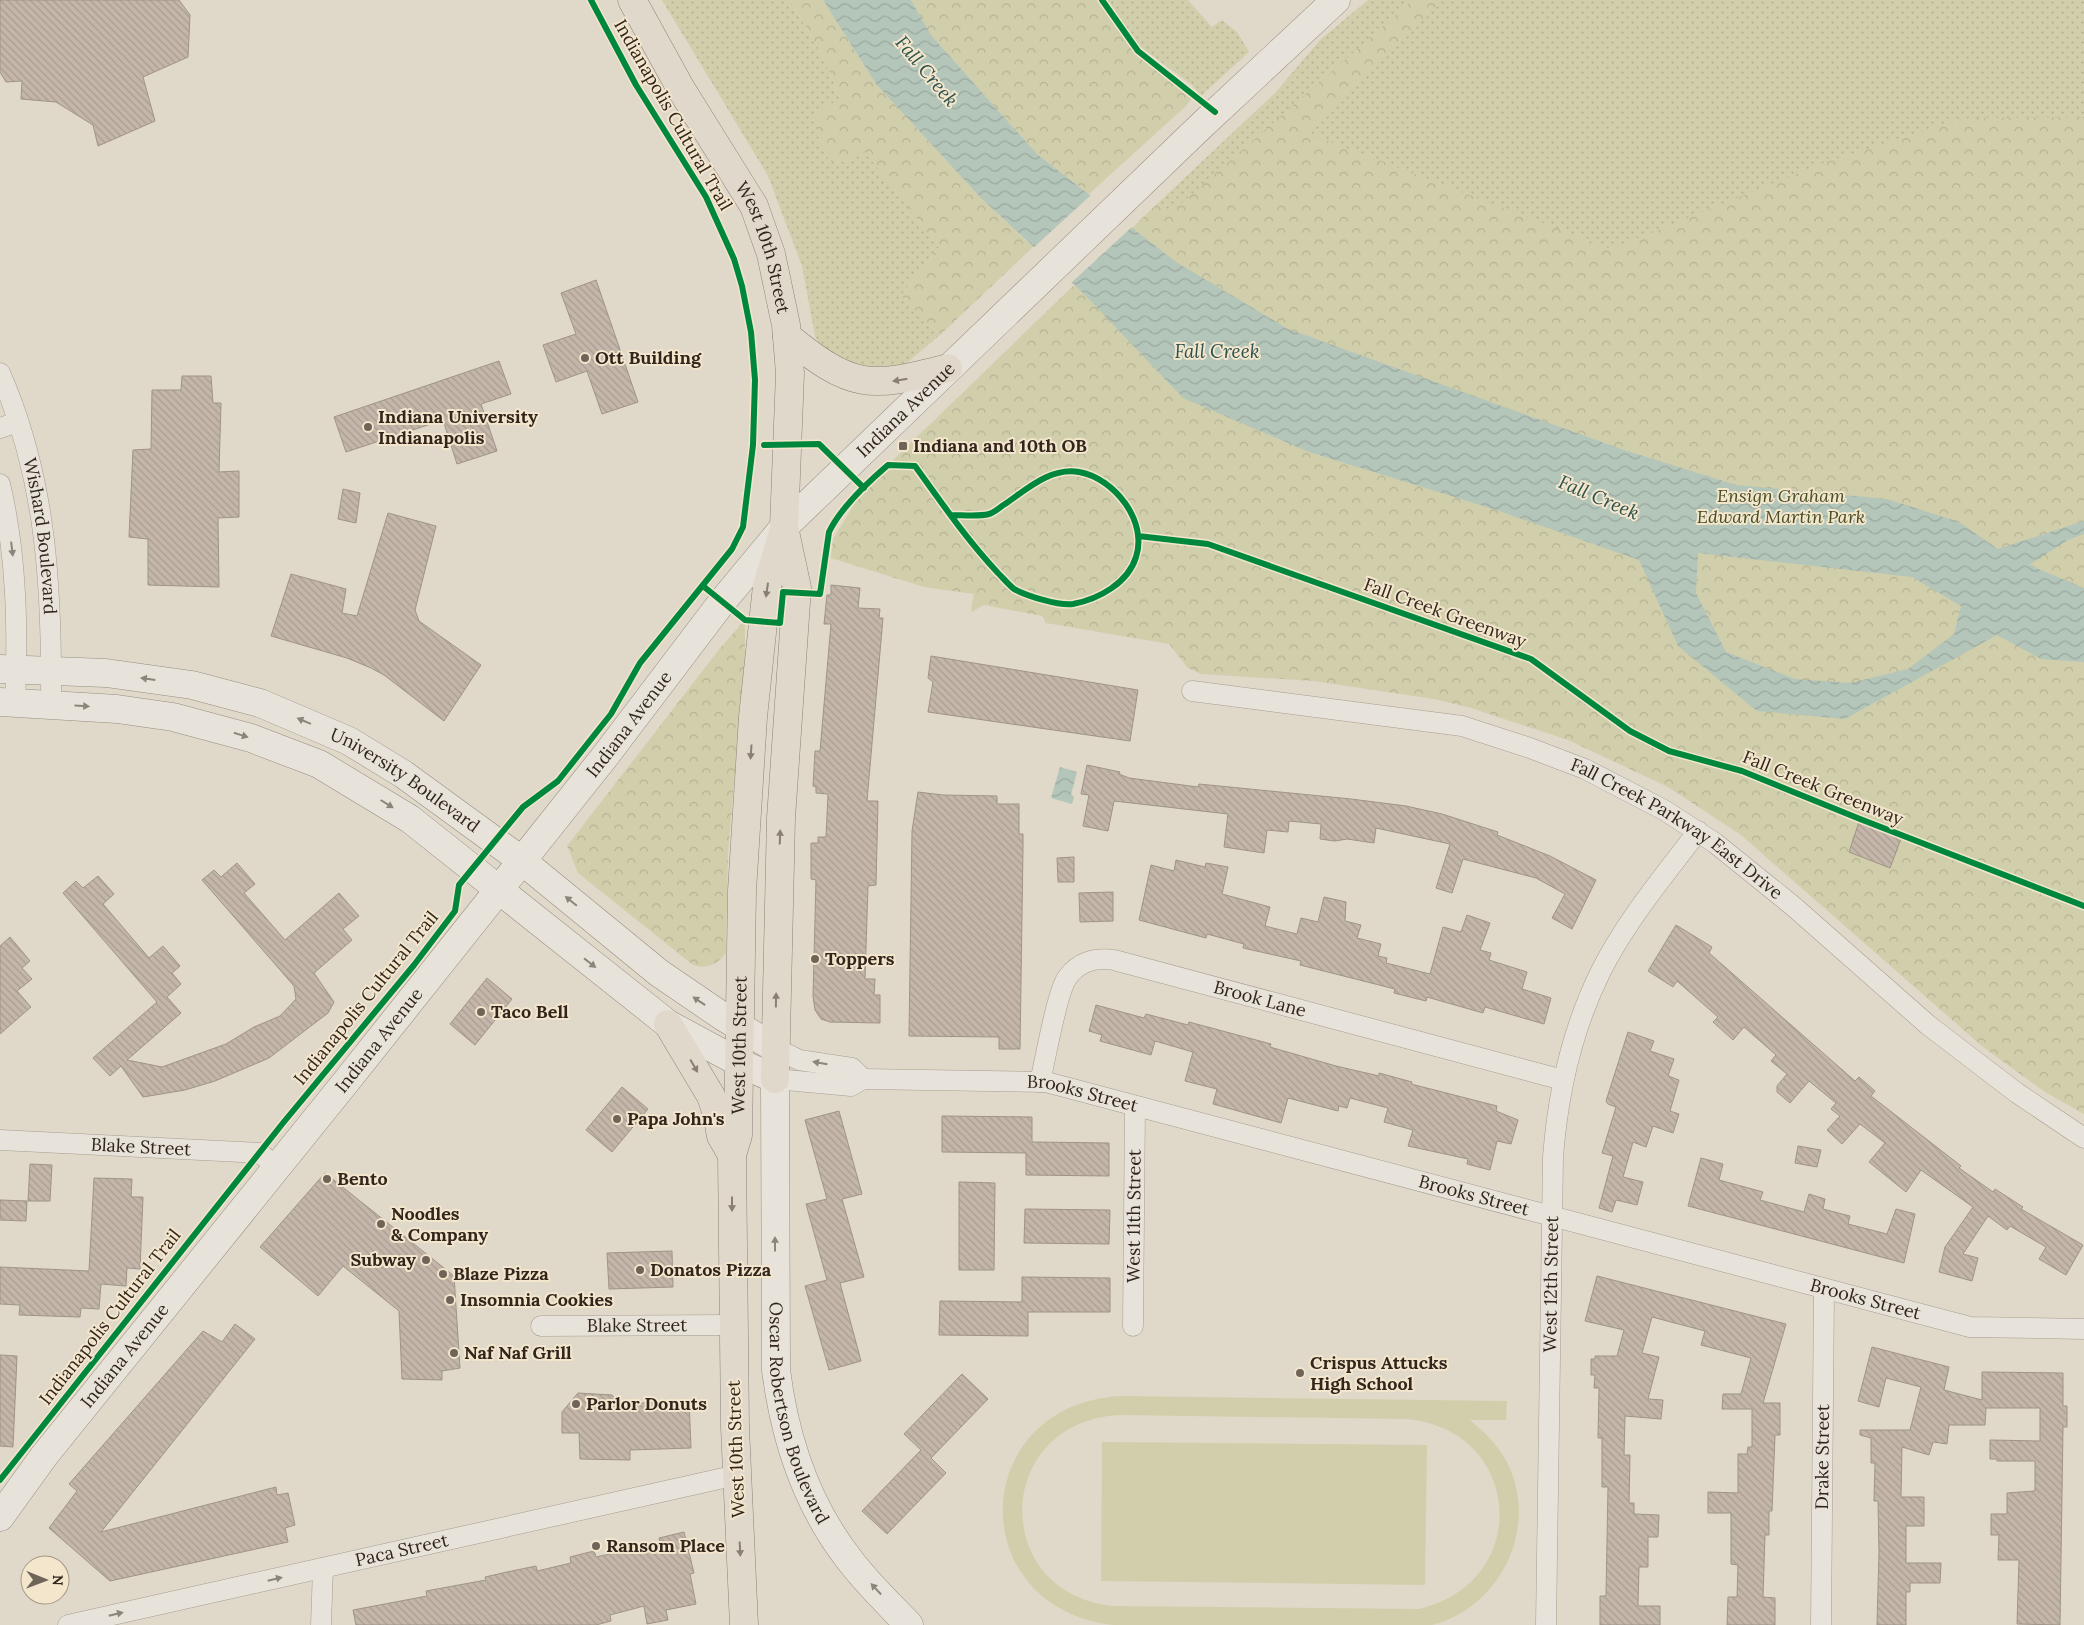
<svg xmlns="http://www.w3.org/2000/svg" width="2084" height="1625" viewBox="0 0 2084 1625" font-family="Lora,serif">
  <defs>
    <pattern id="grass-dots" width="8" height="8" patternUnits="userSpaceOnUse" patternTransform="scale(1.25)"><rect width="8" height="8" fill="#d1cfab"/><path d="M2 2h.1M6 6h.1" fill="none" stroke="#b4b293" stroke-width="1.8" stroke-linecap="round"/></pattern>
    <pattern id="forest-crowns" width="20" height="18" patternUnits="userSpaceOnUse" patternTransform="scale(1.25)"><rect width="20" height="18" fill="#d1cfab"/><path d="M2 6a3 3 0 1 1 6 0M12 15a3 3 0 1 1 6 0" fill="none" stroke="#b4b293"/></pattern>
    <pattern id="water-waves" width="16" height="10" patternUnits="userSpaceOnUse" patternTransform="scale(1.25)"><rect width="16" height="10" fill="#b4c5b9"/><path d="M0 5q4-4 8 0t8 0" fill="none" stroke="#9ba99e"/></pattern>
    <pattern id="building-back-hatch" width="6" height="6" patternUnits="userSpaceOnUse" patternTransform="scale(1.25)"><rect width="6" height="6" fill="#c4b6a9"/><path d="M-1 5l2 2M0 0l6 6M5-1l2 2" fill="none" stroke="#a99c91"/></pattern>
  </defs>
  <rect width="100%" height="100%" fill="#e0d8c8"/>
  <path fill="url(#grass-dots)" d="M662,0H790L822,54L840,98L821,147L831,161L849,162L865,151L939,247L901,296L940,335L908,362L898,367L868,372L823,352L815,336L802,266L768,176Z
    M1107,0H1188L1212,27L1222,20L1237,32L1249,52L1201,96L1192,85L1137,44Z
    M1368,0H2084V194L1850,280L1180,236L1158,203L1275,93L1320,40Z"/>
  <path fill="url(#forest-crowns)" d="M790,0H823L876,84L980,197L1033,247L940,335L901,296L939,247L865,152L849,162L831,161L821,147L813,117L840,98L822,54Z
    M911,0H1097L1137,55L1192,98L1186,106L1089,194L1037,154L931,35Z
    M1413,0L1441,1L1310,134L1611,249L1823,163L1965,118L2084,117V1114L2045,1092L1983,1047L1741,835L1668,787L1568,740L1471,708L1434,699L1313,681L1201,674L1188,668L1169,644L1046,623L1042,616L984,605L971,612L974,594L924,587L831,558L833,539L864,488L1074,285L1083,292L1144,237L1132,228L1158,203L1167,216Z
    M745,620V656L728,854L726,953C716,965 709,969 693,965L578,873L567,846L721,647Z"/>
  <path fill="#d1cfab" fill-rule="evenodd" d="M1120,1396L1507,1401L1506,1420H1470C1483,1431 1495,1442 1504,1457C1542,1522 1503,1607 1432,1625H1113C962,1607 968,1405 1120,1396ZM1120,1415L1405,1419C1523,1428 1534,1582 1419,1609L1113,1606C988,1593 994,1421 1120,1415Z
    M1102,1442L1427,1445L1425,1585L1101,1581Z"/>
  <path fill="url(#water-waves)" fill-rule="evenodd" d="M823,0H911L931,35L1037,154L1176,262L1288,329L1624,450L1736,485L1887,499L1959,522L1998,549L2084,521V534L2068,540L2029,565L2084,588V662L2041,659L1997,635L1845,719L1757,711L1678,646L1639,560L1493,509L1309,452L1183,398L1082,292L980,197L876,84ZM1698,553L1912,577L1961,606L1954,634L1908,669L1850,683L1795,679L1726,652L1696,593Z
    M1060,767L1077,772L1071,795L1074,797L1072,804L1051,798Z"/>
  <path fill="#e0d8c8" d="M1092,194L1133,226L1070,284L1032,249Z"/>
  <path fill="url(#building-back-hatch)" stroke="#a09488" d="M0,0H179L190,15L188,57L143,77L155,121L98,146L93,125L56,102L21,99L22,81L6,82L0,72Z
    M596,280L638,402L602,414L587,371L556,382L543,345L576,334L561,293Z
    M499,361L511,394L481,404L497,451L457,464L443,420L346,452L334,417Z
    M182,376H211L213,403H221L219,472L239,471V517L218,518L219,587L148,585V539L129,537L133,450L151,449L152,390H181Z
    M343,489L360,493L356,523L338,519Z
    M388,513L436,526L415,610L419,621L481,665L444,721L384,675L371,668L347,658L271,636L291,574L346,589L342,613L357,616Z
    M831,585L860,588L858,608L880,609L879,618H883L867,801H878L876,885L868,886L865,979H875L874,995H880V1023L830,1022L821,1019L815,1010L813,996L816,880L811,879V843H818V837H826L828,794L816,793V787L813,786L815,751H820L831,624H824L827,595H831Z
    M931,656L1138,690L1130,741L928,712L933,682L928,678Z
    M1087,765L1120,772L1119,774L1129,778L1198,787L1199,784L1351,799L1406,806L1442,814L1498,832L1497,835L1550,856L1596,880L1572,929L1552,918L1565,894L1536,878L1463,859L1452,893L1436,888L1450,844L1376,828L1374,843L1347,839L1335,841L1320,839L1321,824L1289,821L1288,832L1267,830L1264,853L1224,847L1228,814L1114,801L1108,831L1083,826L1089,795L1081,794Z
    M918,792L943,795L997,796V804H1019V834H1023V848L1020,1049H999V1037L909,1036L912,831Z
    M1860,819L1902,836L1890,868L1849,852Z
    M1074,857V882H1058L1057,858Z
    M1176,860L1205,867L1206,863L1228,867L1222,894L1270,907L1265,926L1297,934L1301,918L1318,922L1324,897L1346,902L1345,921L1361,925L1357,938L1381,944L1378,956L1387,958L1386,963L1430,974L1443,927L1461,932L1467,915L1490,923L1480,950L1491,953L1489,960L1527,972L1522,989L1551,998L1544,1024L1485,1007L1483,1013L1427,997L1426,1001L1394,993L1395,989L1300,965L1301,961L1243,948L1244,944L1207,934L1206,938L1139,920L1151,865L1174,871Z
    M237,863L255,884L244,893L285,940L339,893L359,916L343,929L352,940L314,973L334,1002L328,1013L269,1058L215,1081L185,1090L143,1097L121,1066L110,1076L93,1058L157,1002L63,893L76,881L83,888L98,876L114,894L103,904L149,958L163,946L180,966L172,973L181,984L167,997L181,1013L127,1060L162,1067L226,1044L254,1027L280,1016L296,999L294,986L202,880L214,870L221,877Z
    M1113,892V921L1080,922L1079,893Z
    M1676,925L1712,947L1709,953L1855,1081L1859,1077L1875,1091L1871,1096L1961,1166L1959,1168L1993,1192L1995,1189L2023,1207L2021,1209L2083,1245L2066,1275L2039,1259L2046,1247L2010,1226L2007,1230L1988,1216L1963,1254L1978,1258L1972,1281L1939,1272L1945,1247L1973,1207L1921,1170L1906,1192L1869,1162L1885,1143L1860,1124L1842,1144L1827,1130L1840,1116L1831,1109L1836,1103L1809,1081L1790,1103L1777,1092V1086L1787,1074L1771,1061L1776,1055L1744,1027L1733,1040L1713,1022L1718,1017L1677,981L1673,987L1648,971Z
    M10,937L30,961L22,968L32,979L17,991L31,1007L0,1034V946Z
    M487,978L512,999L475,1045L450,1024Z
    M1096,1005L1144,1018L1146,1014L1188,1025L1189,1022L1271,1044L1270,1047L1336,1066L1379,1076V1073L1412,1082L1411,1084L1497,1106L1496,1111L1518,1120L1511,1144L1497,1141L1490,1170L1467,1164L1468,1159L1408,1146L1413,1130L1384,1122L1388,1108L1350,1098L1347,1108L1339,1106L1338,1111L1288,1098L1281,1123L1213,1104L1217,1089L1185,1081L1193,1052L1155,1041L1151,1055L1100,1041L1102,1035L1089,1031Z
    M1628,1032L1654,1041L1650,1051L1674,1059L1668,1076L1679,1080L1670,1111L1679,1114L1673,1133L1653,1126L1646,1147L1633,1142L1623,1177L1643,1182L1637,1205L1616,1200L1612,1212L1599,1208L1613,1156L1602,1153L1616,1107L1608,1104L1606,1101Z
    M622,1087L648,1109L612,1152L586,1130Z
    M839,1111L862,1194L842,1199L864,1277L840,1283L861,1361L829,1370L805,1286L827,1280L806,1204L827,1199L805,1120Z
    M942,1116L1032,1117V1142L1109,1143V1176L1026,1175V1153L942,1152Z
    M1798,1146L1821,1150L1817,1167L1795,1163Z
    M1701,1158L1723,1164L1719,1180L1763,1192L1760,1200L1804,1212L1809,1194L1825,1199L1823,1209L1850,1216L1848,1224L1887,1234L1896,1209L1915,1214L1904,1263L1688,1206Z
    M30,1164L52,1165L50,1201H28Z
    M325,1173L454,1276L460,1368L442,1371V1380L402,1379L399,1311L343,1266L318,1296L260,1247Z
    M94,1178L132,1179L131,1197H143L140,1269L127,1268L126,1286L101,1284L99,1309L81,1308L80,1317L19,1315L20,1305L0,1304V1267L89,1271Z
    M959,1182L995,1183L994,1270H959Z
    M0,1200L27,1201L26,1221L0,1220Z
    M1025,1209L1110,1210L1109,1244L1024,1243Z
    M672,1251L673,1287L609,1289L607,1253Z
    M1597,1276L1786,1324L1763,1403H1780V1435H1775L1772,1511H1769V1535H1765L1763,1597L1775,1598V1625H1727L1728,1597H1737L1738,1565L1731,1564V1513H1708V1492L1738,1493V1454H1747L1748,1447H1752V1409H1722L1723,1394H1741L1751,1358L1701,1345L1705,1331L1652,1317L1642,1353L1659,1357L1648,1399L1663,1400L1661,1419L1625,1416L1624,1455H1630L1629,1503H1634V1514L1659,1515L1658,1537H1648V1567H1639L1638,1606H1660V1625H1600V1596H1606L1608,1487H1602V1438H1598L1599,1388H1594L1595,1375H1591V1359H1595V1356H1617L1624,1330L1585,1321Z
    M1022,1277L1110,1278V1312H1028V1336L939,1335L940,1301L1022,1302Z
    M235,1324L255,1339L101,1532L276,1487L277,1495L288,1493L295,1525L285,1528L288,1542L110,1581L49,1528L77,1491L69,1484L203,1331L222,1342Z
    M1872,1347L1949,1367L1944,1390L1982,1400V1372L2063,1373V1406H2067V1427H2063L2060,1625L2017,1624L2019,1560H1998L1999,1535H1991V1514H2007V1493L2035,1491V1461H1997V1459H1990V1440L2040,1441V1408H1986L1985,1425H1949L1947,1444L1933,1442L1929,1455L1902,1447L1901,1497H1924V1526H1906V1563H1941L1940,1583H1910V1592H1906V1625H1877L1879,1552L1878,1501H1874L1875,1463H1871V1438L1860,1435V1430H1910L1921,1387L1886,1378L1879,1407L1858,1401Z
    M0,1355L17,1356L13,1447L0,1446Z
    M962,1374L988,1399L931,1458L946,1473L887,1534L862,1511L921,1450L904,1434Z
    M578,1393L612,1395L620,1404L689,1401L691,1448L630,1450V1460L580,1459L579,1433H562V1412Z
    M684,1532L694,1573L690,1574L696,1604L666,1610L668,1620L647,1624L644,1606L610,1615L611,1621L596,1625H356L353,1610L427,1596L426,1591L486,1580L485,1577L507,1572L536,1566L537,1571L571,1563L570,1557L594,1551L596,1557L660,1543L659,1538Z"/>
  <g fill="none" stroke-linecap="round" stroke-linejoin="round">
    <g stroke="#a59d92" stroke-width="21">
      <g id="street">
        <path id="s1" d="M0,373C47,479 52,591 51,704"/>
        <path d="M0,428L18,422"/>
        <path d="M0,484C17,556 18,630 15,703"/>
        <path id="s2" d="M1192,691L1462,726L1530,748L1585,769L1664,810L1715,843L1793,906L1928,1025L2017,1093L2084,1138"/>
        <path d="M775,1048L799,1060L852,1068L863,1079"/>
        <path id="s3" d="M775,1079L851,1086L863,1079L1046,1082L1970,1327L2084,1329"/>
        <path id="s4" d="M1040,1082C1045,1061 1057,992 1067,978C1078,962 1096,957 1114,960L1563,1080"/>
        <path id="s5" d="M0,1140L260,1153L276,1167"/>
        <path id="s6" d="M541,1326L732,1325"/>
        <path id="s7" d="M1133,1326L1135,1106"/>
        <path id="s8" d="M68,1625L737,1475"/>
        <path d="M321,1625L323,1568"/>
        <path id="s9" d="M1546,1625L1553,1157C1558,1092 1572,1029 1601,971C1626,921 1664,876 1698,831"/>
        <path id="s10" d="M1821,1625L1824,1289"/>
      </g>
    </g>
    <g stroke="#958d82" stroke-width="29">
      <g id="secondary">
        <path id="s11" d="M0,669L106,673L192,685L260,703L349,741L403,774L521,860L659,973L722,1016L775,1048"/>
        <path id="s12" d="M0,702L117,709L173,717L251,738L319,764L410,819L668,1024L740,1063L775,1079L776,1370C785,1441 807,1507 852,1563C869,1585 890,1605 909,1625"/>
        <path id="s13" d="M0,1517L44,1456L345,1083L606,755L722,602L784,527L1201,126L1336,0"/>
      </g>
    </g>
    <g stroke="#8a8379" stroke-width="29">
      <g id="primary">
        <path id="s14" d="M632,0L681,89L754,206L771,254L786,325L790,373L784,527L797,588L781,818L775,1079"/>
        <path d="M787,336C852,389 868,389 948,368"/>
        <path d="M668,1024L711,1096L717,1114L721,1136L732,1155"/>
        <path id="s15" d="M744,1625L735,1427L732,1155L738,1135L742,891L753,717L767,586L784,529"/>
      </g>
    </g>
    <use href="#street" stroke="#e8e3da" stroke-width="20"/>
    <use href="#secondary" stroke="#e8e3da" stroke-width="28"/>
    <use href="#primary" stroke="#e0d9cb" stroke-width="28"/>
    <g stroke="#f3e6cd" stroke-width="9">
      <path id="cycleway" d="M1102,0L1138,51L1215,112
        M764,445L819,444L864,488
        M1138,536L1208,544L1531,659L1630,731L1669,751L1742,771L1860,819L2084,906
        M703,586L745,620L780,623L783,592L820,594L829,532C841,507 867,483 888,465L915,466C941,502 967,540 998,573C1003,578 1009,585 1014,589C1027,596 1059,606 1073,604C1099,599 1128,583 1136,557C1148,521 1114,478 1079,472C1051,467 1027,489 1005,504C1000,507 994,513 989,514C978,517 963,515 951,515
        M0,1480L283,1123L414,965L455,911L459,885L523,807L558,781L611,714L640,663L732,549L743,527L753,445L755,380L751,332L742,286L734,259L706,197L636,85L591,0"/>
    </g>
    <use href="#cycleway" stroke="#00873e" stroke-width="6"/>
  </g>
  <defs><path id="oneway-solid" d="M-6-.8H1V-3.2L6.5 0L1 3.2V.8H-6Z" transform="scale(1.25)"/></defs>
  <g fill="#897f74">
    <use href="#oneway-solid" transform="translate(900 380) rotate(171)"/>
    <use href="#oneway-solid" transform="translate(767 590) rotate(98)"/>
    <use href="#oneway-solid" transform="translate(751 752) rotate(94)"/>
    <use href="#oneway-solid" transform="translate(780 837) rotate(-88)"/>
    <use href="#oneway-solid" transform="translate(776 1000) rotate(-89)"/>
    <use href="#oneway-solid" transform="translate(694 1066) rotate(60)"/>
    <use href="#oneway-solid" transform="translate(732 1204) rotate(90)"/>
    <use href="#oneway-solid" transform="translate(740 1549) rotate(87)"/>
  </g>
  <g fill="#8d847b">
    <use href="#oneway-solid" transform="translate(12 549) rotate(83)"/>
    <use href="#oneway-solid" transform="translate(148 679) rotate(-172)"/>
    <use href="#oneway-solid" transform="translate(82 706) rotate(3)"/>
    <use href="#oneway-solid" transform="translate(304 721) rotate(-157)"/>
    <use href="#oneway-solid" transform="translate(241 735) rotate(17)"/>
    <use href="#oneway-solid" transform="translate(387 804) rotate(32)"/>
    <use href="#oneway-solid" transform="translate(571 901) rotate(-141)"/>
    <use href="#oneway-solid" transform="translate(590 963) rotate(38)"/>
    <use href="#oneway-solid" transform="translate(699 1001) rotate(-146)"/>
    <use href="#oneway-solid" transform="translate(820 1063) rotate(-170)"/>
    <use href="#oneway-solid" transform="translate(775 1244) rotate(-90)"/>
    <use href="#oneway-solid" transform="translate(275 1579) rotate(-13)"/>
    <use href="#oneway-solid" transform="translate(876 1589) rotate(-133)"/>
    <use href="#oneway-solid" transform="translate(116 1614) rotate(-13)"/>
  </g>
  <g fill="#6f6458" stroke="#f3e6cd" stroke-width="2">
    <circle cx="585" cy="358" r="5"/>
    <circle cx="368" cy="427" r="5"/>
    <rect x="898" y="441" width="10" height="10" rx="2.5"/>
    <circle cx="815" cy="959" r="5"/>
    <circle cx="481" cy="1012" r="5"/>
    <circle cx="617" cy="1119" r="5"/>
    <circle cx="327" cy="1179" r="5"/>
    <circle cx="381" cy="1224" r="5"/>
    <circle cx="426" cy="1260" r="5"/>
    <circle cx="640" cy="1270" r="5"/>
    <circle cx="443" cy="1274" r="5"/>
    <circle cx="450" cy="1300" r="5"/>
    <circle cx="454" cy="1353" r="5"/>
    <circle cx="1300" cy="1373" r="5"/>
    <circle cx="576" cy="1404" r="5"/>
    <circle cx="596" cy="1546" r="5"/>
  </g>
  <g text-anchor="middle" stroke-width="4" stroke-linejoin="round" paint-order="stroke">
    <g font-size="18" fill="#32251c" stroke="#f3e6cd">
      <text transform="translate(673 115) rotate(60)" y="6">Indianapolis Cultural Trail</text>
      <text dy="6" stroke="none"><textPath href="#s14" startOffset="282">West 10th Street</textPath></text>
      <text dy="6" stroke="none"><textPath href="#s13" startOffset="1432">Indiana Avenue</textPath></text>
      <text dy="6" stroke="none"><textPath href="#s1" startOffset="169">Wishard Boulevard</textPath></text>
      <text transform="translate(1445 613) rotate(20)" y="6">Fall Creek Greenway</text>
      <text dy="6" stroke="none"><textPath href="#s13" startOffset="1012">Indiana Avenue</textPath></text>
      <text dy="6" stroke="none"><textPath href="#s11" startOffset="428">University Boulevard</textPath></text>
      <text transform="translate(1823 788) rotate(22)" y="6">Fall Creek Greenway</text>
      <text dy="6" stroke="none"><textPath href="#s2" startOffset="512">Fall Creek Parkway East Drive</textPath></text>
      <text transform="translate(366 998) rotate(-51)" y="6">Indianapolis Cultural Trail</text>
      <text dy="6" stroke="none"><textPath href="#s4" startOffset="312">Brook Lane</textPath></text>
      <text dy="6" stroke="none"><textPath href="#s13" startOffset="609">Indiana Avenue</textPath></text>
      <text dy="6" stroke="none"><textPath href="#s15" startOffset="581">West 10th Street</textPath></text>
      <text dy="6" stroke="none"><textPath href="#s3" startOffset="311">Brooks Street</textPath></text>
      <text dy="6" stroke="none"><textPath href="#s5" startOffset="141">Blake Street</textPath></text>
      <text dy="6" stroke="none"><textPath href="#s3" startOffset="716">Brooks Street</textPath></text>
      <text dy="6" stroke="none"><textPath href="#s7" startOffset="110">West 11th Street</textPath></text>
      <text dy="6" stroke="none"><textPath href="#s9" startOffset="341">West 12th Street</textPath></text>
      <text dy="6" stroke="none"><textPath href="#s3" startOffset="1121">Brooks Street</textPath></text>
      <text transform="translate(110 1317) rotate(-52)" y="6">Indianapolis Cultural Trail</text>
      <text dy="6" stroke="none"><textPath href="#s6" startOffset="96">Blake Street</textPath></text>
      <text dy="6" stroke="none"><textPath href="#s13" startOffset="204">Indiana Avenue</textPath></text>
      <text dy="6" stroke="none"><textPath href="#s12" startOffset="1221">Oscar Robertson Boulevard</textPath></text>
      <text transform="translate(736 1449) rotate(-92)" y="6">West 10th Street</text>
      <text dy="6" stroke="none"><textPath href="#s10" startOffset="168">Drake Street</textPath></text>
      <text dy="6" stroke="none"><textPath href="#s8" startOffset="342">Paca Street</textPath></text>
    </g>
    <g font-size="18" font-weight="bold" fill="#32251c" stroke="#f3e6cd" text-anchor="start">
      <text x="595" y="364">Ott Building</text>
      <text x="378" y="423">Indiana University<tspan x="378" dy="21">Indianapolis</tspan></text>
      <text x="913" y="452">Indiana and 10th OB</text>
      <text x="825" y="965">Toppers</text>
      <text x="491" y="1018">Taco Bell</text>
      <text x="627" y="1125">Papa John's</text>
      <text x="337" y="1185">Bento</text>
      <text x="391" y="1220">Noodles<tspan x="391" dy="21">&amp; Company</tspan></text>
      <text x="416" y="1266" text-anchor="end">Subway</text>
      <text x="650" y="1276">Donatos Pizza</text>
      <text x="453" y="1280">Blaze Pizza</text>
      <text x="460" y="1306">Insomnia Cookies</text>
      <text x="464" y="1359">Naf Naf Grill</text>
      <text x="1310" y="1369">Crispus Attucks<tspan x="1310" dy="21">High School</tspan></text>
      <text x="586" y="1410">Parlor Donuts</text>
      <text x="606" y="1552">Ransom Place</text>
    </g>
    <g font-size="18" font-style="italic" fill="#464e23" stroke="#f3e6cd">
      <text x="1781" y="502">Ensign Graham<tspan x="1781" dy="21">Edward Martin Park</tspan></text>
    </g>
    <g font-size="19" font-style="italic" fill="#2b524d" stroke="#f3e6cd">
      <text transform="translate(927 71) rotate(50)" y="7">Fall Creek</text>
      <text x="1217" y="358">Fall Creek</text>
      <text transform="translate(1599 497) rotate(23)" y="7">Fall Creek</text>
    </g>
  </g>
  <g transform="translate(45 1580) rotate(91)"><circle r="24" fill="#f3e6cd" stroke="#a69986"/>
  <path d="M0-4L9 19L0 12L-9 19Z" fill="#6f6458"/>
  <text y="-8" font-size="14" font-weight="bold" text-anchor="middle" fill="#32251c">N</text>
  </g>
</svg>
